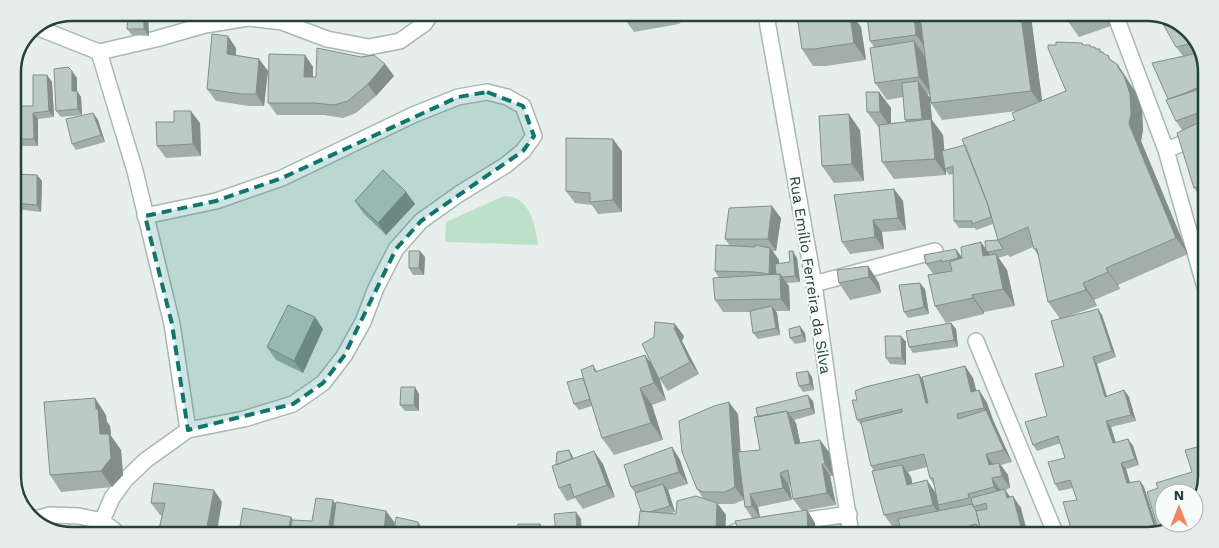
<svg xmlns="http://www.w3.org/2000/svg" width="1219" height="548" viewBox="0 0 1219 548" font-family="'Work Sans',sans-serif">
  <rect width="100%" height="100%" fill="#e6efeb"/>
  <path fill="#bfe0c8" d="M504,196C530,196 535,224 538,245L445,242L446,222Z"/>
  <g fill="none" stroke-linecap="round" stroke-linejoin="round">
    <g stroke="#a8b8b2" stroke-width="18">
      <path id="minor" d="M766,15L814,284L835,434L851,534
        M1116,17L1166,150L1204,284
        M36,27L99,52L156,39L205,25L248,18L282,22L327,39L369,47L400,41L424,24L431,14
        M99,52L135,171L172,324L188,430
        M1166,150L1206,134
        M814,284L935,251
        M976,341L1056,535
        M35,519L50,515L79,516L102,521L115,531
        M102,521L112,498L125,480L146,460L188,430L244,419L293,404L323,383L344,356L363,322L376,288L396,249L421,221L459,194L506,165L523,151L534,136L523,106L507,97L487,92L458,97L413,115L282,178L216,201L145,216
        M794,522L849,514
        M735,532L759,528"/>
    </g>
    <use href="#minor" stroke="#fff" stroke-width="15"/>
  </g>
  <path fill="#a1aea9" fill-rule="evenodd" d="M148,13L149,36L132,35L127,29Z
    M622,15H681L682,21L679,24L634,32Z
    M802,16H853L861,27L866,60L826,66H813L802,49Z
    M867,16L1031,17L1042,101L1066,91L1056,45L1082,43L1083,45H1090L1092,47L1097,49H1100L1101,52H1103L1105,55L1118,65L1136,93L1142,110L1143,130L1141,141L1188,254L1118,285L1120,289L1094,300L1097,306L1061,319L1098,309L1102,315L1116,357L1097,364L1107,396L1124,390L1129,397L1136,421L1111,427L1116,443L1128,439L1133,446L1139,465L1126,469L1130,483L1140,481L1144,487L1158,531L1145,535H1073L1077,500L1073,488L1059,491L1055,484L1065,458L1061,443L1037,451L1033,445L1047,416L1064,366L1060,319L1048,302L1039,257L1034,249L1033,247L1010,257L1008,255L998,258L1007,270L1015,306L984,312V314L946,323L935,306L933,274L926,264L924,255L962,258L981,242L986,250L998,240L993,224L976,230L975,228H959L954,221L953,174L949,175L946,171V175L894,179L882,162L879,128L867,112L879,92L891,108V123L906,122L905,120L903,97L887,100L875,83L874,47L870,41ZM927,94H929L931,103L942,120L1017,111L1015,120L965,145L944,151L943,135L932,120L930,98Z
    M1066,17H1107L1111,26L1079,37L1067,20Z
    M1196,39L1204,60H1203L1206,68L1205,204L1194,188L1182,130L1176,121L1168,99L1183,56L1176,47Z
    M236,48V55L259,59L268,71L264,106H249L216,101L207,89Z
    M305,55L313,67V77L385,64L394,76L376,96L356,113L343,118L324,115H277L268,103Z
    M47,75L52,82L54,117L38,119V146H13V106H33Z
    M77,78V91L81,97L82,115L61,117L56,111Z
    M93,113L98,120L105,142L76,150L72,144Z
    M174,122L200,123L201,156L166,158L157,146Z
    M860,130L864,181L834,183L822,166Z
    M622,151V212L598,214L592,205L575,203L566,191Z
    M13,174L37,175L42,181L41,212L15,209L13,206Z
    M894,189L903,201L906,230L882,232L884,249L850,254L842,242Z
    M406,192L415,204L386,235L363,213L355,201Z
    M781,218L776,251H773L779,260V264L790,262L797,258L800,282L786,283L789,286L790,311H776L777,313L780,335L758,339L753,333L750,312H723L715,300L719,278L715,271L730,246L725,239Z
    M425,257L424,275H413L409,268Z
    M868,266L879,283L881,293L850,300L839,283Z
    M925,289L929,314L908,318L904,312Z
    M951,323L956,329L958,347L913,353L909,347Z
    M323,329L303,373L276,360L267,347Z
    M805,333L806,342L795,344L790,338Z
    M684,336L682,341L699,374L668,391L659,378L666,400L652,405L663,440L614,455L602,438L592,406L579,410L574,404L583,378L593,365L597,371L652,365Z
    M901,336L906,342V365L890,364L886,358Z
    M965,366L973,378L976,391L979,390L987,403L993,420L1012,462L1001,465L1008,475L1010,488L1005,490L1010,497L1021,508L893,527L884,515L874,471L871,466L862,426L857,420V400L923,380ZM927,467L930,478L934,485L938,503L935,492L912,483L911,477L908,472Z
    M812,377L814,390L803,392L799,386Z
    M419,394V411H405L400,405Z
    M813,401L815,414L794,420L796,423L800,443L829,452L833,476H830L836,505L807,510L815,523L816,534H740L752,518L745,507L744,500L734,504H718L726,515L725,532L732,534L638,533L641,511L635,493L631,487L672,447L680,460L688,484L668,490L675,512L671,513L676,514L703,498L697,489L738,414L740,452L760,450L754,417ZM791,484L793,499L802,511L760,517L758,507L792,500L789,485Z
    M106,415L107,422L110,426L111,436L121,450L123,475L112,487L61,492L50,475Z
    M569,450L574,459L603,464L615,497L583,509L575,498L567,501L559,488L556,465Z
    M222,502L159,529L162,515H160L151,503Z
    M336,505L386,511L395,523L394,532H239L291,517L292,520L312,521Z"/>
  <path fill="#838d89" d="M144,13H148L149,36L144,29Z
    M678,15H681L682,21Z
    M850,16H853L861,27L866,60L854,43Z
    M914,16H923L928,51L916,35Z
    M1021,16L1031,17L1043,107L1031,91Z
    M1104,17H1107L1111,26Z
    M228,36L236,48L235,66L227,54Z
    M914,41L926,58L931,93L919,77Z
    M1198,53L1202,59L1206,68V71Z
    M305,55L313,67V89L304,77Z
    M259,59L268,71L264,106L256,94Z
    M385,64L394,76L376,96L368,84Z
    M1118,65L1136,93L1142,110L1143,130L1141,141L1188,254L1176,238L1129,124Z
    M72,71L77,78V97L72,91Z
    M47,75L52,82L54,117L49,111Z
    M918,81L930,98L932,120L943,135L946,168L945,169L946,171V175L935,159L932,134L922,119Z
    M77,91L81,97L82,115L78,109Z
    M879,92L891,108V128L880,112Z
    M191,111L200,123L201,156L193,144Z
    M33,113L38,119V146L34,139Z
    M93,113L98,120L105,142L101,135Z
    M849,114L860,130L864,181L852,164Z
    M613,139L622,151V212L613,200Z
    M37,175L42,181L41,212L37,205Z
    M894,189L903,201L906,230L898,218Z
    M406,192L415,204L386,235L378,223Z
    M772,206L781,218L776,251L768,239Z
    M873,220L882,232L884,249L875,237Z
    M981,242L993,259L983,256Z
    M770,248L779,260L778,286L769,274Z
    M956,249L968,266L970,274L958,258Z
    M420,251L425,257L424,275L419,268Z
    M793,251L797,258L800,282L795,276Z
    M996,254L1007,270L1015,306L1003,289Z
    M868,266L879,283L881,293L869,277Z
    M1106,268L1118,285L1120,289L1108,272Z
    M780,274L789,286L790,311L781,299Z
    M920,283L925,289L929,314L924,307Z
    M1083,283L1094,300L1097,306L1086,290Z
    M972,295L984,312V314L973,298Z
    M772,306L777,313L780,335L776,328Z
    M1098,309L1102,315L1116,357L1112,351Z
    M315,317L323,329L303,373L294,361Z
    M951,323L956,329L958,347L954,340Z
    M675,324L684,336L682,341L699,374L690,362L674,328Z
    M800,326L805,333L806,342L802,335Z
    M901,336L906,342V365L902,358Z
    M645,355L657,371L666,400L654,383Z
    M1093,357L1097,364L1109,404L1105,397Z
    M965,366L973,378L980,405L971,392Z
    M808,371L812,377L814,390L810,384Z
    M919,374L927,386L934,415L926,403Z
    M415,387L419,394V411L414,405Z
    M640,388L652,405L663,440L651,423Z
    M979,390L987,403L993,420L1012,462L1004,450L984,408Z
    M1124,390L1129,397L1136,421L1131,415Z
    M808,395L813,401L815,414L811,408Z
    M95,398L106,415L107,422L110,426L111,436L121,450L123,475L112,487L101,471L100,434L96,409Z
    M729,402L738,414L744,500L735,487Z
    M13,403L21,414L13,435Z
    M787,411L796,423L803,456L795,444Z
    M1106,421L1111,427L1118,450L1113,443Z
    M1128,439L1133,446L1139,465L1135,459Z
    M820,440L829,452L833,476L825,464Z
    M672,447L680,460L688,484L679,472Z
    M569,450L573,457L577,468L572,461Z
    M594,451L603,464L615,497L607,485Z
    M986,454L995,467L989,465Z
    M999,463L1008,475L1010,488L1002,476Z
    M1121,463L1126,469L1132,489L1127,483Z
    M822,464L830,476L836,505L827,493Z
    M902,465L911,477L915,497L907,485Z
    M780,473L789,485L792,500L783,488Z
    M992,478L1000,490L1003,500L994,487Z
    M927,480L935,492L941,517L933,505Z
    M1140,481L1144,487L1158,531L1154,525Z
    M663,484L668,490L675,512L670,506Z
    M1005,489L1013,502L1007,498Z
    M214,490L222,502L217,532H206Z
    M750,494L758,507L760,518L752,506Z
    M1013,496L1021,508L1028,535H1023Z
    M333,500L344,517L333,526L337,532H328Z
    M717,503L726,515L725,534H719L716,529Z
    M807,510L815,523L816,534H808Z
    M386,511L395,523L394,532H384Z
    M576,512L581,519L582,533H577Z
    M291,517L299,529V532H288Z
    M418,522L422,528V532H418Z
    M540,524L547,533H539Z
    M976,524L986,535H978Z
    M680,527L684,534H679Z"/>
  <path fill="#bbcac4" stroke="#838d89" d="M128,13H144V29H127Z
    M797,16H850L854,43L814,49H802Z
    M867,16H914L916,35L870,41Z
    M920,16H1021L1031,91L931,103Z
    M1066,17H1078L1067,20Z
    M1159,17H1170L1196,39L1198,42L1176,47Z
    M212,34L228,36L227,54L259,59L256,94H241L207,89Z
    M914,41L919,77L875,83L870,48Z
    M1056,42L1082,43L1083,45H1090L1091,47H1095L1096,49H1100V52H1103L1104,54L1109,56V59L1118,65V67L1124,76L1130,94L1131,114L1129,124L1176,238L1106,268L1108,272L1083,283L1086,290L1048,302L1037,249H1034L1028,227L998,240L988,205L962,139L1015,120L1012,113L1066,91L1048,48V45H1056Z
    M317,48L361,57L374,55L385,64L368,84L348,101L334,105L315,103H268L269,54L305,55L304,77H316Z
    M1198,53L1206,71V84L1183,94L1168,99L1152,63Z
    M68,67L72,71V91H77L78,109L56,111L54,69Z
    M33,75H47L49,111L33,113L34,139H13V106H33Z
    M918,81L922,119L905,120L902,83Z
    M1206,87V110L1176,121L1166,100Z
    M866,92H879L880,112H867Z
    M174,111H191L193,144L157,146L156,122H174Z
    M93,113L101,135L72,144L66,119Z
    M849,114L852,164L822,166L819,116Z
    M931,119L935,159L882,162L879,125Z
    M1204,120L1206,126L1205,185L1194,188L1177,133Z
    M566,138L613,139V200L590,202V193L566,191Z
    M965,145L988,205L991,217L972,224V221H954L953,166L945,169L942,151Z
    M383,170L406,192L378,223L355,201Z
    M13,174L37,175V205L13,203Z
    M894,189L898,218L873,220L875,237L842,242L834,195Z
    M772,206L768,239H725L729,208Z
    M998,240L1003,249L988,252L986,250L985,241Z
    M981,242L983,256L996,254L1003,289L972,295L973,298L935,306L928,275L952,271L950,262L962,258L961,247Z
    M716,245L755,247V245L770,248L769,274L755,272L715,271Z
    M956,249L958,258L942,262V260L926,264L924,255Z
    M409,251H420L419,268H409Z
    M789,251H793L795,276L782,277L780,274L776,275L775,264L790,262Z
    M868,266L869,277L839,283L837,270Z
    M780,274L781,299L715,300L713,278Z
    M920,283L924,307L904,312L899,285Z
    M288,305L315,317L294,361L267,347Z
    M772,306L776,328L753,333L750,311Z
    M1098,309L1112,351L1093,357L1105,397L1124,390L1131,415L1106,421L1113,443L1128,439L1135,459L1121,463L1127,483L1140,481L1154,525L1120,535H1073L1063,502L1077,500L1070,480L1055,484L1048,462L1065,458L1058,436L1033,445L1025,422L1047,416L1035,374L1064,366L1051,321Z
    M655,322L675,324L674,328L690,362L659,379L642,344L654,337Z
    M951,323L954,340L909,347L906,331Z
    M800,326L802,335L790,338L789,329Z
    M885,336H901L902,358H886Z
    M645,355L654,383L640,388L651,423L602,438L581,370L593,365L595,372Z
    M965,366L971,392L979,390L984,408L957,414L958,419L986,410L1004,450L986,454L989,465L999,463L1002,476L992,478L994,487L968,494L969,498L938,505L933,478H930L924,454L871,466L861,422L902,412V409L857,420L852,400H857L855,391L865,387L919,374L926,403H928L922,377Z
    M808,371L810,384L799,386L796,373Z
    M583,378L590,399L574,404L567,382Z
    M401,387H415L414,405H400Z
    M808,395L811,408L789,413L787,411L758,417L756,408Z
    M95,398L96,409H98L100,434H109L111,458L101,471L50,475L44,402Z
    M729,402L735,487L725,492H703L697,489L682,452L679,421L714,406Z
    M787,411L795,444L820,440L825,464H822L827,493L793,499L788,470L780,473L783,488L750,494L752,506L745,507L738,452L760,450L754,417Z
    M1202,446V499L1194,509V493H1164V523H1182L1180,526L1159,532L1147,492L1158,488L1156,483L1192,472L1185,450Z
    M672,447L679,472L631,487L624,465Z
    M569,450L572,459L556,465L557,452Z
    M594,451L607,485L574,497L570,484L559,488L552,466Z
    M902,465L907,485L927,480L933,505L884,515L872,471Z
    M154,483L214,490L206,532L155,531L159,529L165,503H151Z
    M663,484L670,506L650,512L641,511L635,493Z
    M1005,489L1007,498L1013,496L1023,535H982L976,511L987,509L986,503L973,507L971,498Z
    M696,496L717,503L716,529L680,527L679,534L638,533L640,511L676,514L677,501Z
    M316,498L333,500L328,532H290L292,520L312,521Z
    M336,502L386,511L384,532L333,526Z
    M973,504L976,511L981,532L976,524L942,535L902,534L898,519Z
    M243,508L291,517L288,532H239Z
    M807,510L808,534H740L735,521Z
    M576,512L577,533H556L554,514Z
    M396,517L418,522V532H394Z
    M518,524H540L539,533H517Z
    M976,524L978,535H942Z
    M489,527L517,529V533H473V531Z
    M332,528L359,532H332Z
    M730,532V534H689Z"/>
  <path fill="#0f766e" fill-opacity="0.2" stroke="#0f766e" stroke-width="4" stroke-dasharray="10 6" stroke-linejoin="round" d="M487,92L523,106L534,136L523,151L421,221L396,249L344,356L323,383L293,404L188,430L172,324L145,216L216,201L282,178L458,97Z"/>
  <g text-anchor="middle" stroke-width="4.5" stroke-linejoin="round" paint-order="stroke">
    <g font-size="15" fill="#24423a" stroke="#f7fbf9">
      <text transform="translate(810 275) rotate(81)" y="5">Rua Emílio Ferreira da Silva</text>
    </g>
  </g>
  <path d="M0 0H1219V548H0ZM72 21H1147A51 51 0 0 1 1198 72V476A51 51 0 0 1 1147 527H72A51 51 0 0 1 21 476V72A51 51 0 0 1 72 21Z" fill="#e6ecea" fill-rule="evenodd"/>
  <path fill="none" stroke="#24423a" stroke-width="2.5" d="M72 21H1147A51 51 0 0 1 1198 72V476A51 51 0 0 1 1147 527H72A51 51 0 0 1 21 476V72A51 51 0 0 1 72 21Z"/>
  <g transform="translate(1179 508)"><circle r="24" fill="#f7fbf9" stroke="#a3b1ad"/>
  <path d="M0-4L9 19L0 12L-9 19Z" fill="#f4845f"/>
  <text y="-8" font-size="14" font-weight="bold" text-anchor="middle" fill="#24423a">N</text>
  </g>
</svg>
